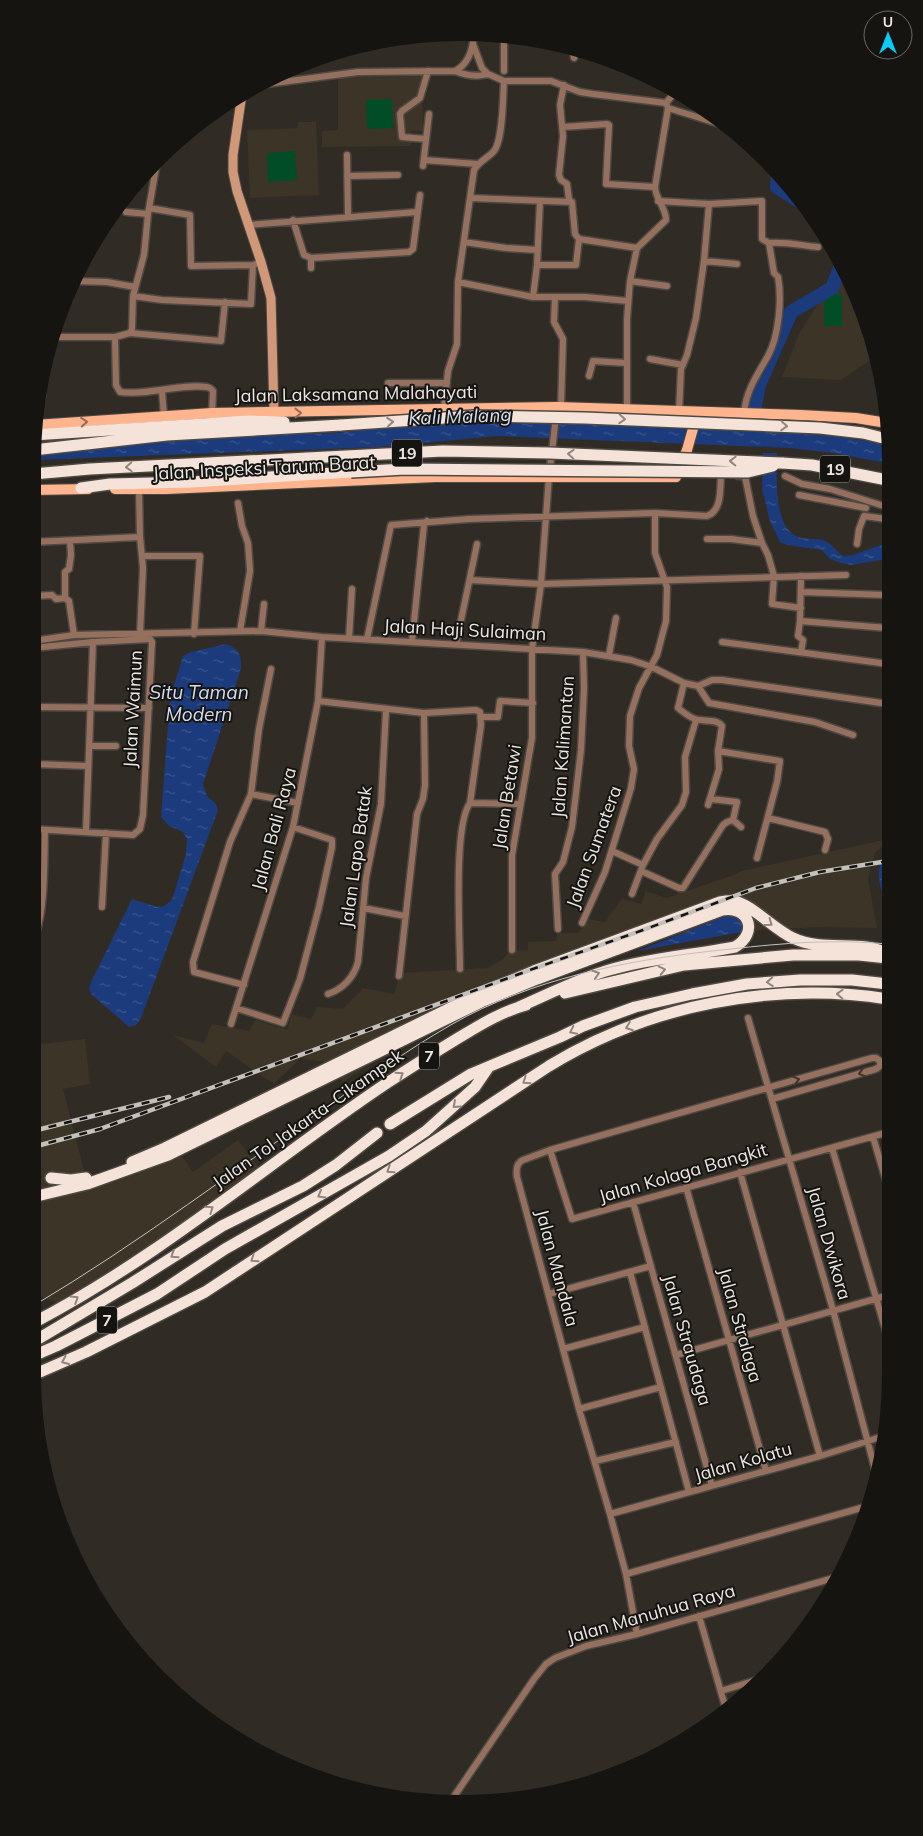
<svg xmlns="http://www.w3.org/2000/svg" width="923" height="1836" viewBox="0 0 923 1836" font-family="Mulish,sans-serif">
  <defs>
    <pattern id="water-ripples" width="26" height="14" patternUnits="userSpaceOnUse" patternTransform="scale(1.25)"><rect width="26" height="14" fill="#1b3b7d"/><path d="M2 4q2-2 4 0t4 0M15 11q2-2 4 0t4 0" fill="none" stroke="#3c578f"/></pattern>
  </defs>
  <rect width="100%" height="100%" fill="#302b25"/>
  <path fill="#3d3428" d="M424,73L422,79L423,131H411V146L322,147V131L338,130V77L360,75Z
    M298,122H316L319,195L250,198L247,130L298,128Z
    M845,277L868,323L875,357L841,380L782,377L799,334L824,294Z
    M888,839V842L875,853L868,878L877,928L823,927L690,933L622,945L457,1007L343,1082L324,1062L301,1058L274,1084L226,1051L216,1067L173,1035L204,1043L212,1024L249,1031L255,1020L287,1030L292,1014L311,1019L317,1007L343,1009L363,988L394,994L401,973L488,968L503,959L510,951L528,950V942L556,941L557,933H578L588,919L605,922L622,898L641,904L646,891L666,898L677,895L680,889L687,891L736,874L742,871Z
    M85,1039L90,1084L63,1089L86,1178L178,1151L193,1172L238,1140L262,1172L65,1305L33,1295V1045Z"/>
  <path fill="#014d27" d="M392,99L393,128L367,129L366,100Z
    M295,151L297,180L268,182L267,153Z
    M824,294H842V326H824Z"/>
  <path fill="url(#water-ripples)" d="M593,420L830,436L887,444V463L833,453L790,448L497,436L379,447L33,460V444L164,437L336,433L412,425L551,423Z
    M763,453H777C777,475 773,521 794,535C804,541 815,537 825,541C831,543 837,552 843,556L853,555L881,545L887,547V564L881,560L851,565L841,563L830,559L822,550L787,545L780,542L770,521L762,489Z
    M226,644C239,649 242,655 241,669L203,784L207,796L216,804L218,810L141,1018L136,1025L129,1027L92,995L89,989L91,982L132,899L157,907L164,906L172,900L186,854L187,839L183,832L169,826L161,817L170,698L183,656L191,652Z
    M888,853V904L886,902C879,884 873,869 888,853Z
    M732,914L739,915L744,923L742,932L637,951Z"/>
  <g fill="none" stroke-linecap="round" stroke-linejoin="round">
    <path stroke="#1b3b7d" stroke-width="14" d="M778,177L777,187L799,201
      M751,427L759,385L791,312L832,288L840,268"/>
    <g stroke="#4e4943" stroke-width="9">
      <path id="street" d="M473,44L482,68L488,74L504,81H551L580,92L593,94L666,103
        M572,47L574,58
        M455,71C465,75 478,77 488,74
        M504,71V36
        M259,85L358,72L455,71C469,64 473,49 474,34
        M564,85L560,105L563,136L559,175L561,180L567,184L569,200
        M666,103L671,97V90
        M668,108L723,125
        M563,127L607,124L609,125L606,184L655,187
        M426,139L402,137L400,114L402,111L420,98L428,71
        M347,155L348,216
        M424,160L477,164
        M423,166L429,114
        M347,176L398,175
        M470,198L572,202L575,234L579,239L576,265H537
        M658,201L709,204L762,201V239L769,243
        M149,208L190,215L191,266L253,265L261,262
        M126,212L148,214
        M293,220L304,255L311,258L409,252L413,249L420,195
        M248,225L417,212
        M579,239L637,248
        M464,242L506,248L538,250
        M311,258V268
        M704,261L737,264
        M73,281L107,282L135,287
        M630,281L667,286
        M458,282L533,297H585L628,301
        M133,296L162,300L251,304L253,265
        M533,297L537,265L540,201
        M555,297L554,322L563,339L561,407
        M130,333L132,329L133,296L144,255L148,214L157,162
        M130,333L221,341L225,302
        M52,337H115L130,333
        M115,337L116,385L120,392C149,396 179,383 207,387C211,388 210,388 213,391L212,413
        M650,359L683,365
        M589,376L593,361L626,363
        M42,383V397
        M388,383H447
        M162,391L164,417
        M444,409L448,371L457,344L458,282L474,170C479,161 488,158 494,151C503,140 503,96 504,81
        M627,410V319L630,281L637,248L666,220C666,207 656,201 655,187L668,108L666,103
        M679,412L681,369L687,355L696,318L704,261L709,204
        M744,413C746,391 757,375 768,356C779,336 782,299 778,277L774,273L769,243C786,241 802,246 818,247
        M738,476H745L753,516L762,543L768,555L774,576L772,604L801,608
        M785,476L802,484L830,489L887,507
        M139,489L140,537L143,568L140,634
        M799,495L866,508
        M238,503L242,526L248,543L250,571L240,631
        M707,539H731L762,543
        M33,542L140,537
        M857,544L859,529L864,516L887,519
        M143,556H200L194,634
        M801,576L800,621L887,628
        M470,580L541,584L846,575
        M801,592L887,595
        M33,596L52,595L56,599L65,598L69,601L74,635
        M65,598V572L69,569L71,555L70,541
        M800,621L798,636L803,640L801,652
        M261,631L264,604
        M349,638L352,589
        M367,639L391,525L469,519L655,513L707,516C722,511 720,489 721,475
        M33,641L74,635L261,631L322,637L583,652L631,660L652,667L684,683L698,686L712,680H722L888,704
        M412,641L424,525L427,521
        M722,642L888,664
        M456,644L477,544
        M609,655L616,618
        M271,669L259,729L251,794L298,803
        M684,683L678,708C683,712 689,717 695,719C704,722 716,718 722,726L718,751L719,769L708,805
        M698,686L709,703L815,722L853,735
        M318,701L424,713L476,710L480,712L481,725L470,803C453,826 460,935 460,969
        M33,707L149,708
        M481,717H498L500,701L533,703
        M89,746H116
        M718,751L780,761L777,782L757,858
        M33,764L88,766
        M711,799L737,802L733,820L741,827
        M470,803L520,804
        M768,818L825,832L828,839L825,850
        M33,829L133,835L140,829L143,815L152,642L150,639L93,642L33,648
        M86,831L93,642
        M612,851L643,865
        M641,871L679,888H683L723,825L727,822L733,820
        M632,894L643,865L657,839L682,805L686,792L685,757L696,720
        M102,907L106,833
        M363,908L405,916
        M582,923L605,872L631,788L634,769L629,746L630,716L639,688L657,655L666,621L667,587L655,553V513
        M558,929L555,874L563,862L572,827L581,750L584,689L583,652
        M33,939C46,917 44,857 45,830
        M512,950V855L532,738V649L541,584L549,476L556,417
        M399,976L417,814L423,799L425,785L424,713
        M244,985L194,972L193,962L230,842L251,794
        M328,994C343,989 354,977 358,962L366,878L381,804L386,710
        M236,1008L283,1023L300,979L319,907L332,847V840L293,827
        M748,1018L833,1310L877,1477
        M231,1024L293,827L318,701L322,637
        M873,1137L889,1191
        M832,1148L889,1342
        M550,1150L572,1219L889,1132
        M740,1172L820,1456
        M686,1187L766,1471
        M633,1202L712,1486
        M630,1272L689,1492
        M549,1294L651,1266
        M563,1349L645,1327
        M676,1355L889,1295
        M579,1409L661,1387
        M595,1461L676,1442
        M610,1514L820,1456L884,1436
        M626,1574L868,1506
        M699,1616L725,1706
        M637,1634L626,1574L610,1514L579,1409L517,1177C516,1170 516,1163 523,1160L550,1150L872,1058H876L880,1061V1066L876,1069L772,1099
        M721,1691L766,1677
        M453,1798L534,1679L546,1664L555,1658L586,1646L637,1634L837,1577"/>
    </g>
    <g stroke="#4e4943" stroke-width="11">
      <path id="secondary" d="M242,94L233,155V172L237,191L261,262L271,298L274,413"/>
    </g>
    <g stroke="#4e4943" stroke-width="12">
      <path id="primary" d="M35,425L212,413L558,407L801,415L856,418L887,423
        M115,489H166L436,477H676L687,450L696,418
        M33,490L88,489"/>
    </g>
    <g stroke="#4e4943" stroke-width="14">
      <path id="highway" d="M33,435L249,421L284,422
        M33,450L167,435L341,425
        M782,463L812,465L887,480
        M81,488L110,484L192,482L351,472
        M565,993L684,965L793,955H859L888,958
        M390,1124L471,1074L560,1037L583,1026L635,1007L692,994L747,984L800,980H852L888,984
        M132,1162L165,1148L477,995L534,971L720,902C725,901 730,900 735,901C752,905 775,930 793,938C816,949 842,944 866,947C872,948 879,950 885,952
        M51,1178L71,1180L86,1178
        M33,1197L87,1184L168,1155L481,1002L537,979L722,910C749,905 759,933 735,947C693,955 650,958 609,970C578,979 549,994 519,1007
        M33,1323C160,1257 269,1162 387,1083C410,1068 432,1054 455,1040C477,1027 500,1012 526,1005
        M33,1342L132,1283L222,1226L303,1186L336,1165L377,1133
        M33,1356L56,1346L157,1294L225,1249L389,1156L426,1131L475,1087L488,1068
        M33,1375L86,1352L205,1292L549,1066C649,1005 773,981 888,999"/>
    </g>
    <use href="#street" stroke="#95705e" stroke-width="6"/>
    <use href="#secondary" stroke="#d09779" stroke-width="9"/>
    <use href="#primary" stroke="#feb48d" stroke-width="10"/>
    <use href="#highway" stroke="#f5e2d9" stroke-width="11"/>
    <path stroke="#c4c0bc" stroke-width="1" d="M33,1306C139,1243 237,1168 338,1099C380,1070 422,1040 467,1016C549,974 641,958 731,949C783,943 835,939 888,944"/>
    <g stroke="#c4c0bc" stroke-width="4.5">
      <path id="rail" d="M33,1131L169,1097
        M33,1147L100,1129L530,970L643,930L756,888L820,872L888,861"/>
    </g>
    <use href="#rail" stroke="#161411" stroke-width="2.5" stroke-dasharray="8" stroke-linecap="butt"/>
    <g stroke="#4e4943" stroke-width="14" stroke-linecap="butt">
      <path id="highway-bridge" d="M341,425L474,416L585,418L820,428L863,433L887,439
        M351,472L405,469L748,472L773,466
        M33,474L90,469L443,451L550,453L782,463"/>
    </g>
    <use href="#highway-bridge" stroke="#f5e2d9" stroke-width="11"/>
  </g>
  <defs><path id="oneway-chevron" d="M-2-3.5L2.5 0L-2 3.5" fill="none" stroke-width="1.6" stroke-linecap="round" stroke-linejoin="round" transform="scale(1.25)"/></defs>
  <g stroke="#966c55">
    <use href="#oneway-chevron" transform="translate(298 413) rotate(-1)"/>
    <use href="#oneway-chevron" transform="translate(84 422) rotate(-4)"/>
  </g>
  <g stroke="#91857f">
    <use href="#oneway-chevron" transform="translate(622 419) rotate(3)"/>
    <use href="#oneway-chevron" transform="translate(390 422) rotate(-4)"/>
    <use href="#oneway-chevron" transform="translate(784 426) rotate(3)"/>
    <use href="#oneway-chevron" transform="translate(571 454) rotate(-177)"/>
    <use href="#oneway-chevron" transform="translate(733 461) rotate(-178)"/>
    <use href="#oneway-chevron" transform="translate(129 467) rotate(177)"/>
    <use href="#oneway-chevron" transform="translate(769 923) rotate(36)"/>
    <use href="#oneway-chevron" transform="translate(662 970) rotate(-13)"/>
    <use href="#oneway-chevron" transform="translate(596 974) rotate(-18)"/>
    <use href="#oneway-chevron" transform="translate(770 982) rotate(176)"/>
    <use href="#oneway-chevron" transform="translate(840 994) rotate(-178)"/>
    <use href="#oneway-chevron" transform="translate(629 1027) rotate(160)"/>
    <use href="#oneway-chevron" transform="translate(573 1031) rotate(154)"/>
    <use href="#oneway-chevron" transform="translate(400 1075) rotate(-33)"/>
    <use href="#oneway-chevron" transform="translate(526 1081) rotate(145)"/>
    <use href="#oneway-chevron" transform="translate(456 1105) rotate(138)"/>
    <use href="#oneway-chevron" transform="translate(390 1170) rotate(147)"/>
    <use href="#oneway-chevron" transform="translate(321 1195) rotate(150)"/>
    <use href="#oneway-chevron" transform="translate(210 1209) rotate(-35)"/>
    <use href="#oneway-chevron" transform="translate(174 1255) rotate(147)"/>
    <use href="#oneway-chevron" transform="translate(254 1259) rotate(146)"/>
    <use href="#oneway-chevron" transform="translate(75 1299) rotate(-32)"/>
    <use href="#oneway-chevron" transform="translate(65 1361) rotate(156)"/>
  </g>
  <g stroke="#42342c">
    <use href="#oneway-chevron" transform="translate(862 1073) rotate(164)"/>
    <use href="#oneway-chevron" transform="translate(796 1080) rotate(-14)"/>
  </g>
  <g text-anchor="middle" stroke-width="4" stroke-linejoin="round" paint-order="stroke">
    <g fill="#161411" stroke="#aba8a4" stroke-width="1">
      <rect x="392" y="439.5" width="30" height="27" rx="4"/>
      <rect x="820" y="455.5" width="30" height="27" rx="4"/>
      <rect x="419" y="1042.5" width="20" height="27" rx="4"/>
      <rect x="97" y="1306.5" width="20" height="27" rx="4"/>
    </g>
    <g font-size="16" font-weight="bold" fill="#ebe7e3">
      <text x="407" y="459">19</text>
      <text x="835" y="475">19</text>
      <text x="429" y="1062">7</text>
      <text x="107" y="1326">7</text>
    </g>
    <g font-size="18" fill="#ebe7e3" stroke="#161411">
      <text transform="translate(356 394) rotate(-1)" y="6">Jalan Laksamana Malahayati</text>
      <text transform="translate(264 468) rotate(-3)" y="6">Jalan Inspeksi Tarum Barat</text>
      <text transform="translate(465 630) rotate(3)" y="6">Jalan Haji Sulaiman</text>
      <text transform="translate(133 709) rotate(-87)" y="6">Jalan Waimun</text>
      <text transform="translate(563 747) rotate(-86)" y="6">Jalan Kalimantan</text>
      <text transform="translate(507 797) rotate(-81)" y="6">Jalan Betawi</text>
      <text transform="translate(274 829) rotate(-75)" y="6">Jalan Bali Raya</text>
      <text transform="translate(594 847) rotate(-70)" y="6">Jalan Sumatera</text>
      <text transform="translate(356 857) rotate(-82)" y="6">Jalan Lapo Batak</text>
      <text transform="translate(308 1119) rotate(-35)" y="6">Jalan Tol Jakarta–Cikampek</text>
      <text transform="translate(683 1173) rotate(-16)" y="6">Jalan Kolaga Bangkit</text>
      <text transform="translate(829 1243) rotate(74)" y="6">Jalan Dwikora</text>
      <text transform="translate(557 1268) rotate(75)" y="6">Jalan Mandala</text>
      <text transform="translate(740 1325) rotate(74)" y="6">Jalan Stralaga</text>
      <text transform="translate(687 1340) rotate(74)" y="6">Jalan Straudaga</text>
      <text transform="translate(743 1462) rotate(-16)" y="6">Jalan Kolatu</text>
      <text transform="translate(651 1614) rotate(-16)" y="6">Jalan Manuhua Raya</text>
    </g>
    <g font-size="19" font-style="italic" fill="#d3def2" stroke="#161411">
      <text transform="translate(460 416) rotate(-2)" y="7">Kali Malang</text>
      <text x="199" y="699">Situ Taman<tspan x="199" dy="22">Modern</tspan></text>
    </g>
  </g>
  <path d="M0 0H923V1836H0ZM461 41H462A420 420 0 0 1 882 461V1375A420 420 0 0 1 462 1795H461A420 420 0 0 1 41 1375V461A420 420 0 0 1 461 41Z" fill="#161411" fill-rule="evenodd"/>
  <g transform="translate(888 35)"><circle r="24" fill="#161411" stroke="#6b6865"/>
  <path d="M0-4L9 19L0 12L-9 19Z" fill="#08cbf9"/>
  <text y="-8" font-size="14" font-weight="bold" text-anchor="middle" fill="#ebe7e3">U</text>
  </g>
</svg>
